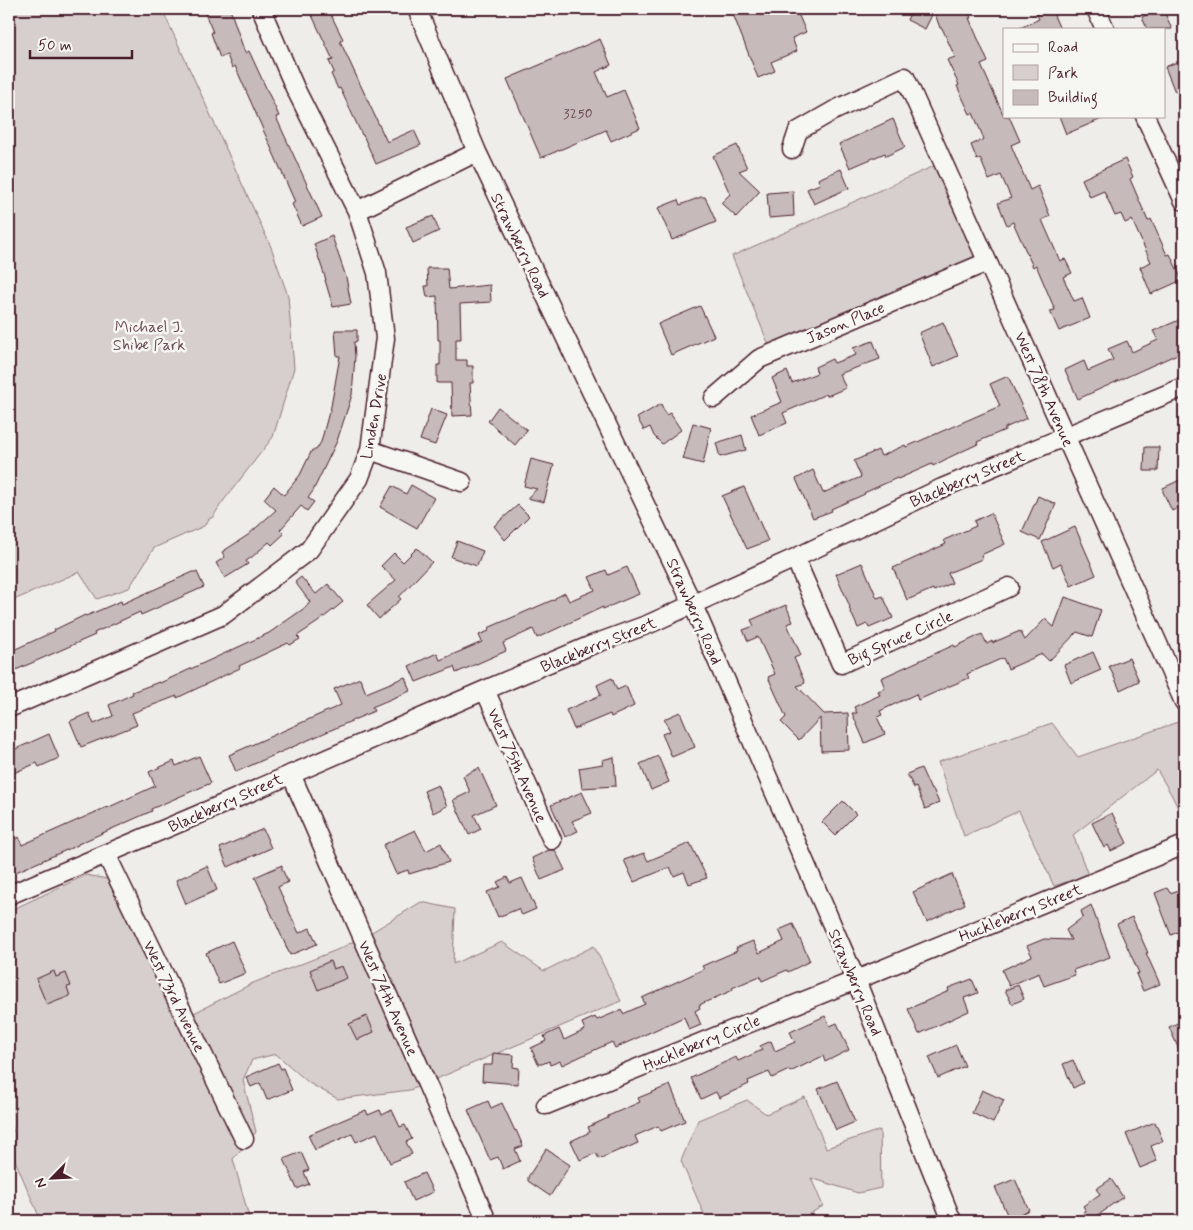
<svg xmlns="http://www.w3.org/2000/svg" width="1193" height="1230" viewBox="0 0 1193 1230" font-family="Mynerve,sans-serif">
  <rect width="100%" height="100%" fill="#efedea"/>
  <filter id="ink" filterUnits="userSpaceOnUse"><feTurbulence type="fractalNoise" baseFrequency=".02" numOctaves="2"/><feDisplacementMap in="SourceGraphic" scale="10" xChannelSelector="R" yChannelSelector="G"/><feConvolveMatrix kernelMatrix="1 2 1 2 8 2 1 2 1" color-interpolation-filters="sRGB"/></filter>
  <g filter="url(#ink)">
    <path fill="#d7cfce" stroke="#90777c" d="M14,9H162L271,247L288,296L294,368L273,437L221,504L213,517L209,519L204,526L154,548L129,588L97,599L79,572L9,602V13Z
      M934,166L977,261L771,350L732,256Z
      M1178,722L1184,738V820L1171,794L1157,770L1073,835L1088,875L1054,886L1019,811L964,836L938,762L1052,723L1078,757Z
      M86,875L107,879L174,1015L192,1014L253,983L339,949L372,932L421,902L455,909L453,964L502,942L544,971L594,946L621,1001L410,1090L338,1099L309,1083L276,1054L252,1060L243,1080L256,1132L233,1159L250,1221H41L15,1160L14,1132L9,1119V911Z
      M805,1097L826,1148L880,1130L881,1188L858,1193L811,1178L823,1206L797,1221H707L681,1161L698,1120L747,1100L766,1114Z"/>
    <path fill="#c6babb" stroke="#4a1f2b" d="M203,9H230L245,53L249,51L279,116L276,117L322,217L302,226L292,204L295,202L235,66L232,68L227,55L220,58L211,33L213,32Z
      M309,9H328L343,39L340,41L387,142L414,130L421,145L376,164L363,135H362L340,88L338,89L331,74L334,72L329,61L333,60Z
      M731,9H796L806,32L792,38L797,51L771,62L775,71L758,78Z
      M912,9H967L971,18H969L988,62L981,65L1004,116H1009L1020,141L1011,145L1030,190L1038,186L1050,216L1042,220L1060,261L1065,259L1072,273L1063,277L1074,301L1082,298L1090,318L1059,331L1050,311L1055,310L1036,265L1033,267L1013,222L1007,225L998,203L1011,198L1001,175L989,180L980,158L977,160L971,145L984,139L973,113L970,114L957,86L959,85L947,60L955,57L942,28H940L934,11L925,29L907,20Z
      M1034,9H1051L1060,29H1018L1039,19Z
      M1161,9H1163L1172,29H1147L1142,17Z
      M600,39L611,65L596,72L607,97L624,90L640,128L611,141L606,130L541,158L507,79Z
      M1184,59V89L1175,92L1165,67Z
      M1059,116H1109L1066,134Z
      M893,119L905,147L886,156L885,153L850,168L839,144Z
      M737,145L747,168L739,171L760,191L736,217L721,203L730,194L713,156Z
      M1125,159L1133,177L1130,179L1148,221L1151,219L1167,255L1170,254L1182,280L1151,294L1140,267L1151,262L1132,220L1125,223L1121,214L1115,216L1104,191L1090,197L1082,179Z
      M841,169L849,188L814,204L807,189L820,184L818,179Z
      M793,191L794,216L769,218L767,193Z
      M701,197H705L716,222L672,240L658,208L678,200L680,205Z
      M433,216L439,231L413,243L406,227Z
      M332,236L346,277L351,304L333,307L325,280H326L314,244Z
      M427,268H447L449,289L490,285L491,302L460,304L461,339H456V360H467V366H473V383H470L472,415L452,416L451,383H437V365H440V340H438L437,296L427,297L425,286H428Z
      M700,306L714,336L671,355L658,324Z
      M1184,318V351L1078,399L1065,370L1084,361L1088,371L1113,360L1108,349L1127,341L1132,352L1158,340L1153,331Z
      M943,322L958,356L933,367L919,333Z
      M335,330H357V341L354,342L355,357L352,395L337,441L313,491L308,498L314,502L307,511L301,506L280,530L284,534L272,545L269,542L252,557L246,561L248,564L225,578L216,563L225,557L222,552L248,535L276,510L264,499L274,486L284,495L300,475L312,450H316L321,442L329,412H330L340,356H337Z
      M873,341L880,359L839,374L846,388L827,396L826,394L783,413L787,423L759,435L751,415L782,402L772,378L787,371L792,383L817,373L815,367L832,359L834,363L856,355L853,348Z
      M1008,376L1027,418L1005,428V430L977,442L978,444L950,457L933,466L932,464L898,479L897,478L864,493L865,494L831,509L832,511L813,518L796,479L813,470L823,493L861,477L854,461L878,450L881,456L905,445L906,447L1000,406L990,384Z
      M661,404L666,415L670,413L681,430L662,444L654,436L650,427L644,430L637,418Z
      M498,407L527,430L515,445L488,421Z
      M431,409L447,415L435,445L420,440Z
      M693,423L711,428L703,464L683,459Z
      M742,435L746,450L720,457L716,443Z
      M1145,447H1159L1158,471H1144Z
      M531,459L554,465L544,502L527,498L537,489L524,486Z
      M1184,478V505L1172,511L1163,492V488Z
      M411,485L434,498L417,528L380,507L392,486L406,494Z
      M744,487L768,541L747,549L722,496Z
      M1038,496L1056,504L1040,540L1022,532Z
      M518,505L529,516L505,540L494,526Z
      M991,513L1005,544L981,555L982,559L948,573L952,583L934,591L933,589L907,600L893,568L946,544L944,540L976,526L974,521Z
      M1075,527L1096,575L1071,586L1061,563L1053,567L1042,542Z
      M457,541L483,551L477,566L451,557Z
      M417,548L432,562L399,597L401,599L379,619L367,605L396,580L381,566L394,553L403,562Z
      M862,563L877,598L883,596L893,618L869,628L867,624L858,628L849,608L850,607L836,574Z
      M627,567L639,594L603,609V607L537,638L533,629L503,643L506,651L456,673L454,667L416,682L409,666L437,653L440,660L482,642L479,635L489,631L488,628L555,599V598L565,593L569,601L595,590L589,577L606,570L608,575Z
      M193,572H197L204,587L141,615L140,612L94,633L95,635L9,673V652L55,631L54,630L85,615L86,616L121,601L122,604Z
      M301,577L316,594L328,584L343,602L318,622L297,636L300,639L290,645L288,643L239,666L240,668L177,698V696L132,713L137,725L81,747L70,721L89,713L94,724L113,716L109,705L133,694L132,692L159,682L160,683L269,633L306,607L310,602L295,582Z
      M1065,597L1101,610L1092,637L1077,632L1049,661L1042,654L1008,669L1003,658L967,674L969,678L950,686L918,700L916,694L880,711L882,715L877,717L885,734L865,743L852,713H857L854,707L880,695L878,691L885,688L881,678L954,645L955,647L982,634L987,644L992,641V643L1020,631L1025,640L1045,619L1054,627Z
      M786,605L793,622L787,624L801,655L794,658L805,683L797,686L824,714L848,713L849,750L821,751L820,718L799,740L781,722L786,717L768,677L775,674L758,637L748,641L743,630L754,626L751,620Z
      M1093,652L1101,670L1071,683L1064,665Z
      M1129,658L1139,681L1120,690L1109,666Z
      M405,677L410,691L372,707L374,711L236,772L229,755L341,705L334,689L360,678L366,693Z
      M612,678L617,690L626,686L634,706L611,717L610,714L574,729L566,710L601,695L597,685Z
      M680,712L695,747L672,757L662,734L670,731L664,719Z
      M49,734L59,758L39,767L37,763L9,775V752Z
      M199,756L211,783L151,809L152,811L78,844V845L9,875V842L19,837L22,845L107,807V808L155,786L149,772L174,761L176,766Z
      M658,756L669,782L651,790L640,764Z
      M614,757L616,786L582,788L579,768L603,764L602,760Z
      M479,768L496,805L474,815L481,829L469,835L453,800L470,792L463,776Z
      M921,768L931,790L933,789L939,803L925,809L916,787L914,788L907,774Z
      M438,785L447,806L433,813L424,791Z
      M582,792L592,813L572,821L578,831L565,837L551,805Z
      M843,801L856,814L835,835L822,822Z
      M1112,813L1127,843L1111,851L1108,845L1104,848L1092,823Z
      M263,829L271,848L228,867L220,848Z
      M415,830L426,851L441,843L449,862L409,874L408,870L396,874L383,845Z
      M690,843L707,878L689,884L684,872L674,876L670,867L634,882L624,860L644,853L648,861Z
      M549,850H555L565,870L541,880L532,858Z
      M282,865V869L288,882L278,887L292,918L299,933L310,928L317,944L290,955L255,877Z
      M207,866L217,890L186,904L176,880Z
      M952,874L965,904L927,922L913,892Z
      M507,877L510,883L522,878L536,909L522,915L518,909L498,917L487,892L500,887L497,882Z
      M1167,888L1170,893L1179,890L1184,903V929L1171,935L1155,893Z
      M1091,905L1110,957L1073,970L1075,975L1044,986L1039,973L1009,986L1002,970L1032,956L1027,946L1044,939L1071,940L1066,930L1083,917L1081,911Z
      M1132,917L1148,953H1146L1160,984L1143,991L1136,974L1139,973L1117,924Z
      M793,924L810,961L788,972L787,970L762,981L760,976L732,988L733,990L699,1005L700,1008L695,1011L701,1025L689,1030L684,1017L615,1048L612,1042L562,1065L560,1061L550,1065L549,1061L542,1064H538L531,1048L546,1041L544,1036L559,1029L564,1040L585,1030L582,1023L595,1017L597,1020L621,1010L623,1014L645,1004L642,998L704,969L702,966L737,951L736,948L753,941L759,953L784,941L779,930Z
      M232,941L246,973L219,984L206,953Z
      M330,961L333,969L342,966L347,978L318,990L310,970Z
      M54,971L56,977L66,973L71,986L67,987L70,996L47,1005L36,979Z
      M972,979L978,993L964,998L969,1011L919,1034L908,1009L949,991L948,988Z
      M1018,985L1024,999L1012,1004L1005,990Z
      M367,1016L374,1032L357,1040L349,1024Z
      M825,1016L830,1026L837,1023L849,1050L825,1062L823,1056L790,1072L789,1070L772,1078L769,1072L748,1081L749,1084L719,1098L716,1092L701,1099L691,1078L736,1057L738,1061L762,1050L760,1046L771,1041L775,1051L795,1042L790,1032Z
      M1184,1020V1061L1169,1027Z
      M956,1045L965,1066L938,1078L929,1057Z
      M493,1053L514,1055L513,1067L519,1068L518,1084L482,1081L483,1065H492Z
      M1073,1060L1083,1083L1073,1088L1063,1064Z
      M278,1063L281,1069L283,1068L292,1090L267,1100L260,1083L251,1087L246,1077Z
      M837,1081L855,1122L836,1130L818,1089Z
      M670,1085L685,1121L661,1131L658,1126L635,1136L638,1143L622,1150V1149L599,1159L596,1153L580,1160L571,1141L590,1132L588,1127L608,1118V1116L640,1102L638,1098Z
      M982,1090L1004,1100L993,1123L972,1113Z
      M488,1101L491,1108L502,1103L515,1131L516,1130L523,1146L515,1149L520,1161L503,1169L498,1157L490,1160L468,1110Z
      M366,1110L368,1115L380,1110L382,1115L392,1110L400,1127L405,1125L412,1139L406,1142L412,1154L390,1163L377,1133L356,1142L352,1134L315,1150L308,1135Z
      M1155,1122L1163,1141L1151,1146L1157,1161L1140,1168L1126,1134Z
      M546,1149L570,1165L550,1196L528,1181V1177Z
      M301,1152L309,1170L304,1172L309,1184L297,1189L284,1159Z
      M424,1173L433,1192L413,1201L404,1182Z
      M1015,1179L1029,1210L1009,1219L995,1187Z
      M1111,1179L1123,1197L1107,1208V1209L1089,1221L1083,1212L1086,1211L1083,1206L1100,1194L1096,1189Z"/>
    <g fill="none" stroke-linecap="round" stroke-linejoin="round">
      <g stroke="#4a1f2b" stroke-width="21">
        <path id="minor" d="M417,9L477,152L693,605L856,980L952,1221
          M1096,9L1105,29
          M1145,116L1184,201
          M792,149L798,131L833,111L905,77L1184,702
          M357,211L477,152
          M714,398L759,359L987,262
          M370,450L462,482
          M795,558L841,664L1009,587
          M485,690L552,840
          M9,708L223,615L309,550L359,479L370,450L385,338L377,273L357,211L295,88L261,9
          M291,774L487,1221
          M106,854L244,1139
          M9,895L193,817L485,690L589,646L649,624L795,558L942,488L1184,387
          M546,1105L856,980L1184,845"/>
      </g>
      <use href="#minor" stroke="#f6f6f2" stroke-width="18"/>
    </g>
  </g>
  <g text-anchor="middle" stroke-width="5" stroke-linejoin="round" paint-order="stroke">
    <g font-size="14" fill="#69464f">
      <text x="578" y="118">3250</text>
    </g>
    <g font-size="16" fill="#4a1f2b" stroke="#f6f6f2">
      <text transform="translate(521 245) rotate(64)" y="6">Strawberry Road</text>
      <text transform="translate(845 322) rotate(-23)" y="6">Jason Place</text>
      <text transform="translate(1045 389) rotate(66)" y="6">West 78th Avenue</text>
      <text transform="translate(373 416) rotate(-80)" y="6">Linden Drive</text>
      <text transform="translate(967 478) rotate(-23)" y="6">Blackberry Street</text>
      <text transform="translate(695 611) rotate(66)" y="6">Strawberry Road</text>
      <text transform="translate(900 637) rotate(-24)" y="6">Big Spruce Circle</text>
      <text transform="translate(598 644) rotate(-22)" y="6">Blackberry Street</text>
      <text transform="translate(518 765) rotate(66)" y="6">West 75th Avenue</text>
      <text transform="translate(225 802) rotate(-24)" y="6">Blackberry Street</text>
      <text transform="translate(1020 912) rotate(-22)" y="6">Huckleberry Street</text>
      <text transform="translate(856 982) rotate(67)" y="6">Strawberry Road</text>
      <text transform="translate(175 996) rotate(64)" y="6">West 73rd Avenue</text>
      <text transform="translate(389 998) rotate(66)" y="6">West 74th Avenue</text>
      <text transform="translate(701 1042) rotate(-22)" y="6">Huckleberry Circle</text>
    </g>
    <g font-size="16" fill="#6d4b54" stroke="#f6f6f2">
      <text x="149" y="332">Michael J.<tspan x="149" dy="18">Shibe Park</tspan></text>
    </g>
  </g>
  <rect width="1193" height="1230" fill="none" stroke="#f6f6f2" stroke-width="30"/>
  <rect x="15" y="15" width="1163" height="1200" fill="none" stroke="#4a1f2b" stroke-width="2" filter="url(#ink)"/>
  <rect x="1003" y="28" width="162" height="90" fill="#f6f6f2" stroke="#b1a0a2"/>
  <rect x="1013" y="44" width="25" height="8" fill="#f6f6f2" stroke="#b1a0a2"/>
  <text x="1048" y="52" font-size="15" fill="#4a1f2b">Road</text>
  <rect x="1013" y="65" width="25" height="15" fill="#d7cfce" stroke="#b1a0a2"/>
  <text x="1048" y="78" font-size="15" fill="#4a1f2b">Park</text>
  <rect x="1013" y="90" width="25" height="15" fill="#c6babb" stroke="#b1a0a2"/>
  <text x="1048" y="102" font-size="15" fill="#4a1f2b">Building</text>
  <g transform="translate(52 1178) rotate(246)" stroke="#f6f6f2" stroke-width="4" paint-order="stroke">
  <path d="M0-4L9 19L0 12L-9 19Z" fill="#4a1f2b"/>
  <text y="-8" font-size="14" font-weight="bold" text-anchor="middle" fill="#4a1f2b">N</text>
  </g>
  <path d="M30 50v8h102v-8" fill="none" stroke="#4a1f2b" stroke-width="2.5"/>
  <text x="38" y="50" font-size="15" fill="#4a1f2b" stroke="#f6f6f2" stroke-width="4" paint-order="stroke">50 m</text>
</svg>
